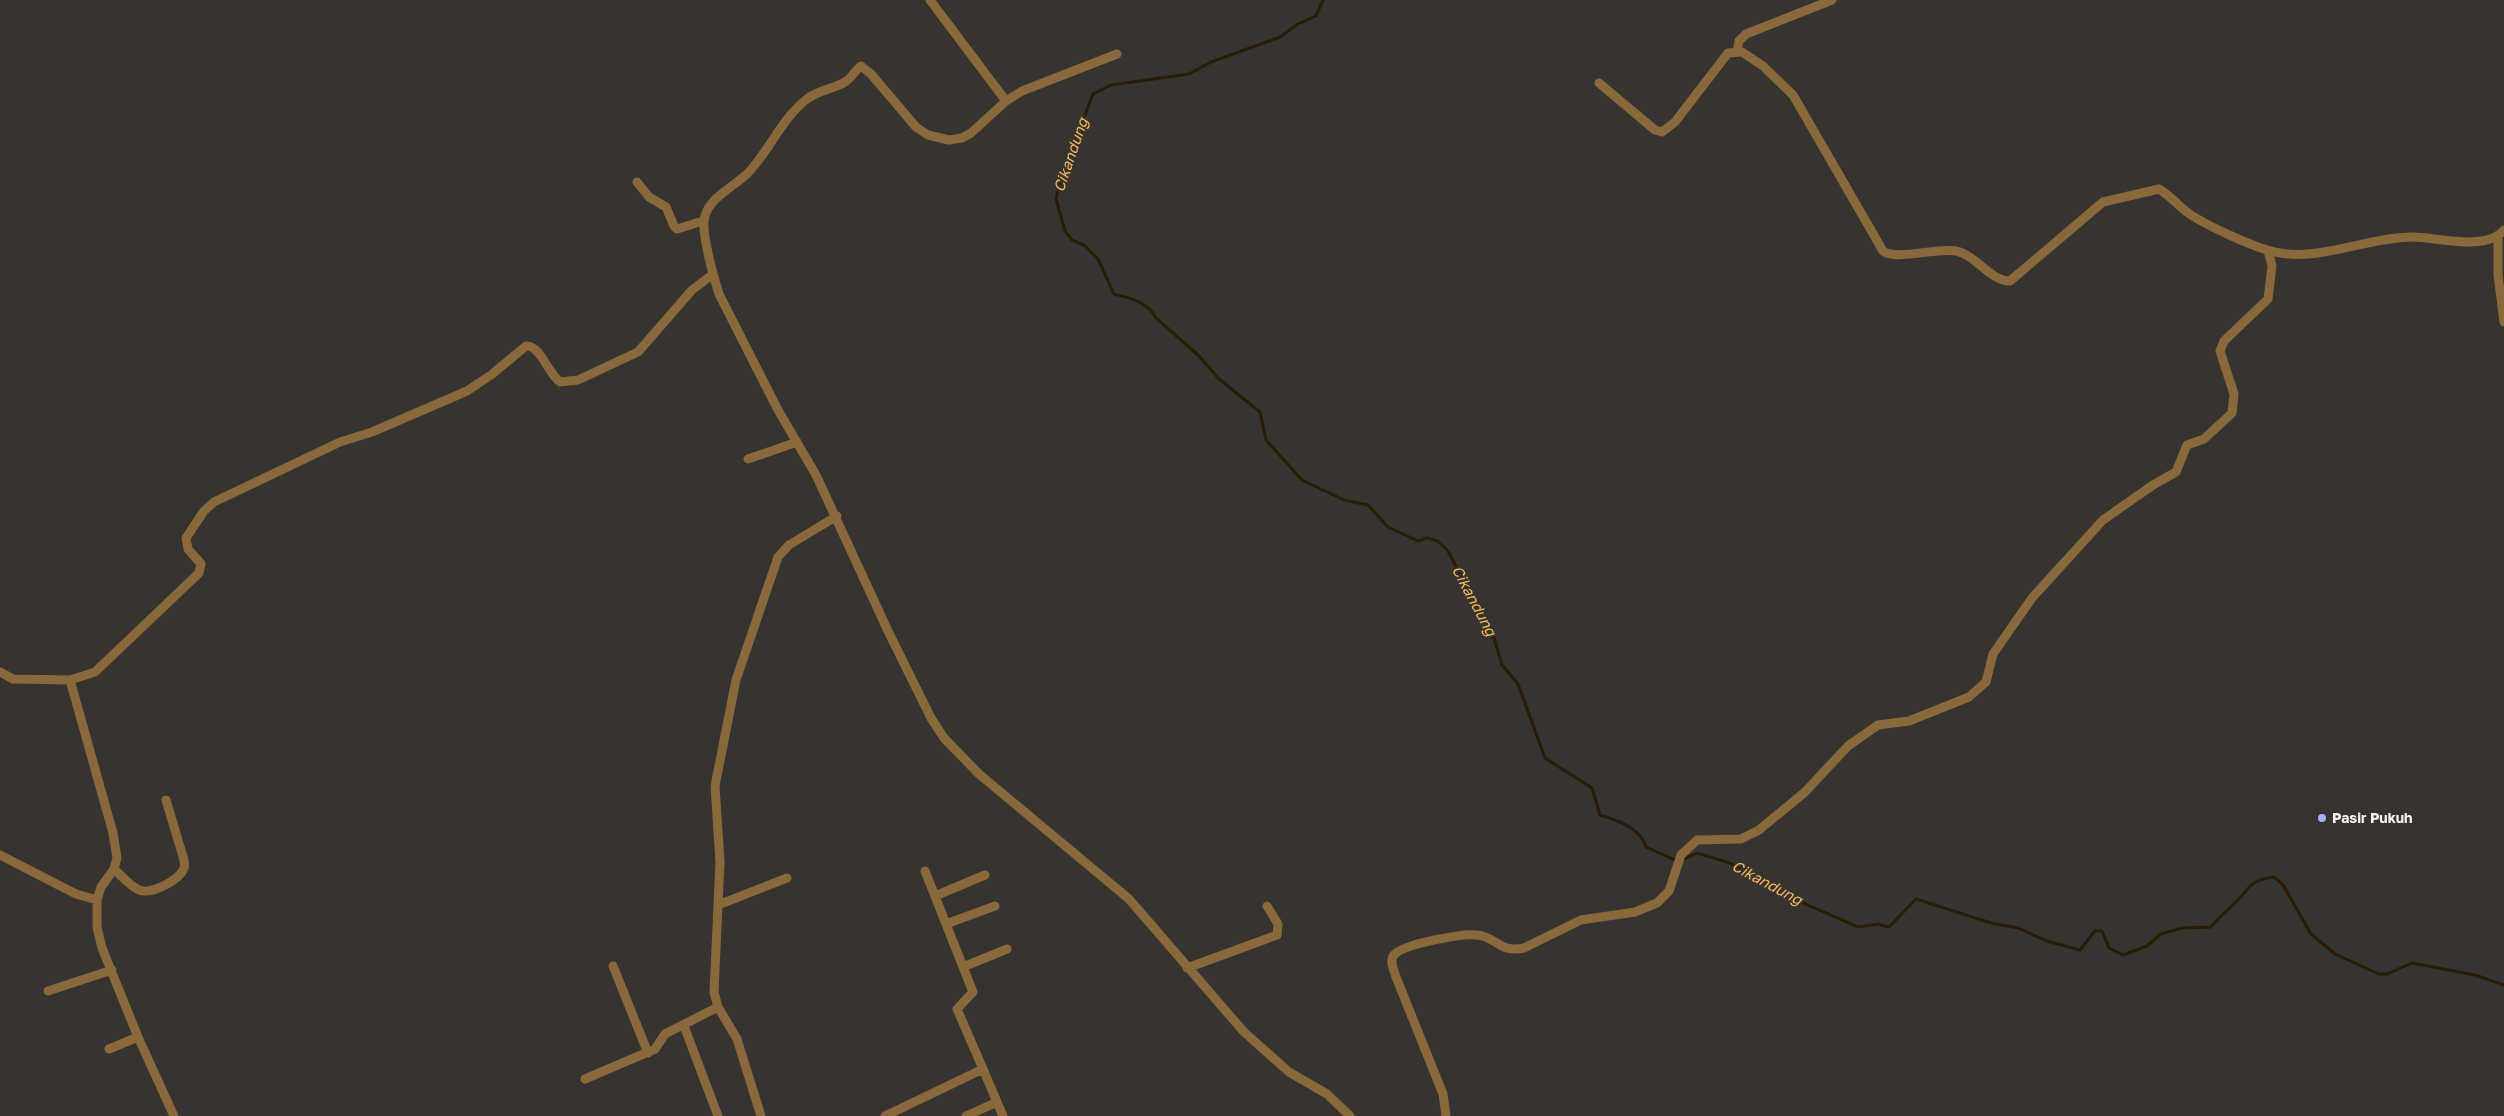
<svg xmlns="http://www.w3.org/2000/svg" width="2504" height="1116" viewBox="0 0 2504 1116" font-family="'Golos Text',sans-serif">
  <rect width="100%" height="100%" fill="#363431"/>
  <g fill="none" stroke-linecap="round" stroke-linejoin="round">
    <path stroke="#2b1c05" stroke-width="3" d="M1323,0L1316,16L1298,24L1280,37L1211,62L1189,74L1111,85L1093,94L1060,181L1056,199L1065,231L1072,240L1084,245L1098,259L1114,294C1130,298 1148,302 1156,318L1198,355L1219,379L1260,412L1266,440L1302,480L1344,500L1368,505L1388,527L1418,541L1427,538L1438,541L1448,551L1459,572L1468,596L1494,638L1502,665L1518,684L1545,758L1592,788L1600,815C1617,820 1641,828 1646,847L1677,861
      M1682,860L1697,853L1730,863L1776,891L1858,927L1878,924L1889,927L1916,899L1991,923L2018,928L2047,941L2080,950L2095,931H2102L2109,948L2123,955L2147,946L2161,934L2182,928L2211,927C2219,917 2227,911 2236,902C2253,886 2247,881 2274,877L2283,885L2311,934L2335,954L2379,974H2387L2412,963L2475,975L2504,985"/>
    <path stroke="#89693a" stroke-width="9" d="M930,0L1006,101
      M1737,52L1739,41L1746,34L1832,0
      M1117,54L1022,91L1006,101L971,133L962,138L949,140L928,135L916,127L871,74L861,66C855,70 852,78 845,82C833,89 819,90 807,99C782,118 769,151 748,173C735,186 710,197 705,216C700,230 714,278 719,294L778,410L816,475L888,631L931,718L944,738L979,774L1129,899L1244,1032L1289,1072L1327,1094L1350,1116
      M1599,83L1655,130L1662,132L1675,122L1728,53L1742,52L1763,66L1793,95L1883,251C1895,261 1939,247 1956,251C1976,255 1990,281 2010,281L2103,202L2159,189C2171,196 2180,208 2191,215C2210,227 2245,243 2267,250C2314,265 2365,237 2413,237C2437,237 2486,252 2504,230
      M637,182L649,197L666,207L674,226L677,229L703,221
      M2498,237V275L2504,322
      M748,459L797,442
      M0,672L13,679L70,680L113,833L117,858L114,869L101,887L97,900V927L102,948L138,1037L174,1116
      M70,680L95,672L199,573L201,564L188,549L186,538L204,511L214,502L340,442L372,432L467,391L491,375L526,346C540,345 548,373 560,382L578,380L638,352L692,290L713,274
      M0,855L76,894L97,900
      M114,869C121,875 130,886 139,890C151,895 180,880 184,868C185,865 184,863 184,860L166,800
      M925,871L973,992L957,1009L983,1069
      M935,896L985,875
      M718,905L787,878
      M946,924L995,906
      M613,966L648,1053
      M963,967L1007,949
      M1187,968L1277,935L1278,924L1267,906
      M48,991L112,970
      M684,1026L718,1116
      M109,1049L138,1037
      M585,1079L655,1049L665,1034L718,1007
      M761,1116L737,1039L718,1007L714,992L720,862L715,786L736,680L778,557L789,545L837,516
      M885,1116L983,1069L1003,1116
      M966,1116L997,1102
      M1446,1116L1443,1094L1396,977C1394,970 1389,961 1394,955C1403,944 1463,933 1477,935C1498,937 1497,953 1524,948L1581,920L1635,912L1657,903L1669,891L1681,855L1697,840L1741,839L1759,830L1805,792L1848,746L1878,725L1909,721L1969,697L1986,682L1993,654L2032,598L2103,520L2153,485L2176,472L2187,445L2204,439L2232,413L2234,394L2220,351L2224,341L2268,299L2272,266L2268,250"/>
  </g>
  <circle fill="#a8b0fc" stroke="#363431" stroke-width="2" cx="2322" cy="818" r="5"/>
  <g text-anchor="middle" stroke-width="4" stroke-linejoin="round" paint-order="stroke">
    <g font-size="14" font-weight="bold" fill="#f6f4f2" stroke="#363431" text-anchor="start">
      <text x="2332" y="823">Pasir Pukuh</text>
    </g>
    <g font-size="15" font-style="italic" fill="#fab953" stroke="#363431">
      <text transform="translate(1071 155) rotate(-71)" y="5">Cikandung</text>
      <text transform="translate(1474 601) rotate(62)" y="5">Cikandung</text>
      <text transform="translate(1767 883) rotate(28)" y="5">Cikandung</text>
    </g>
  </g>
</svg>
